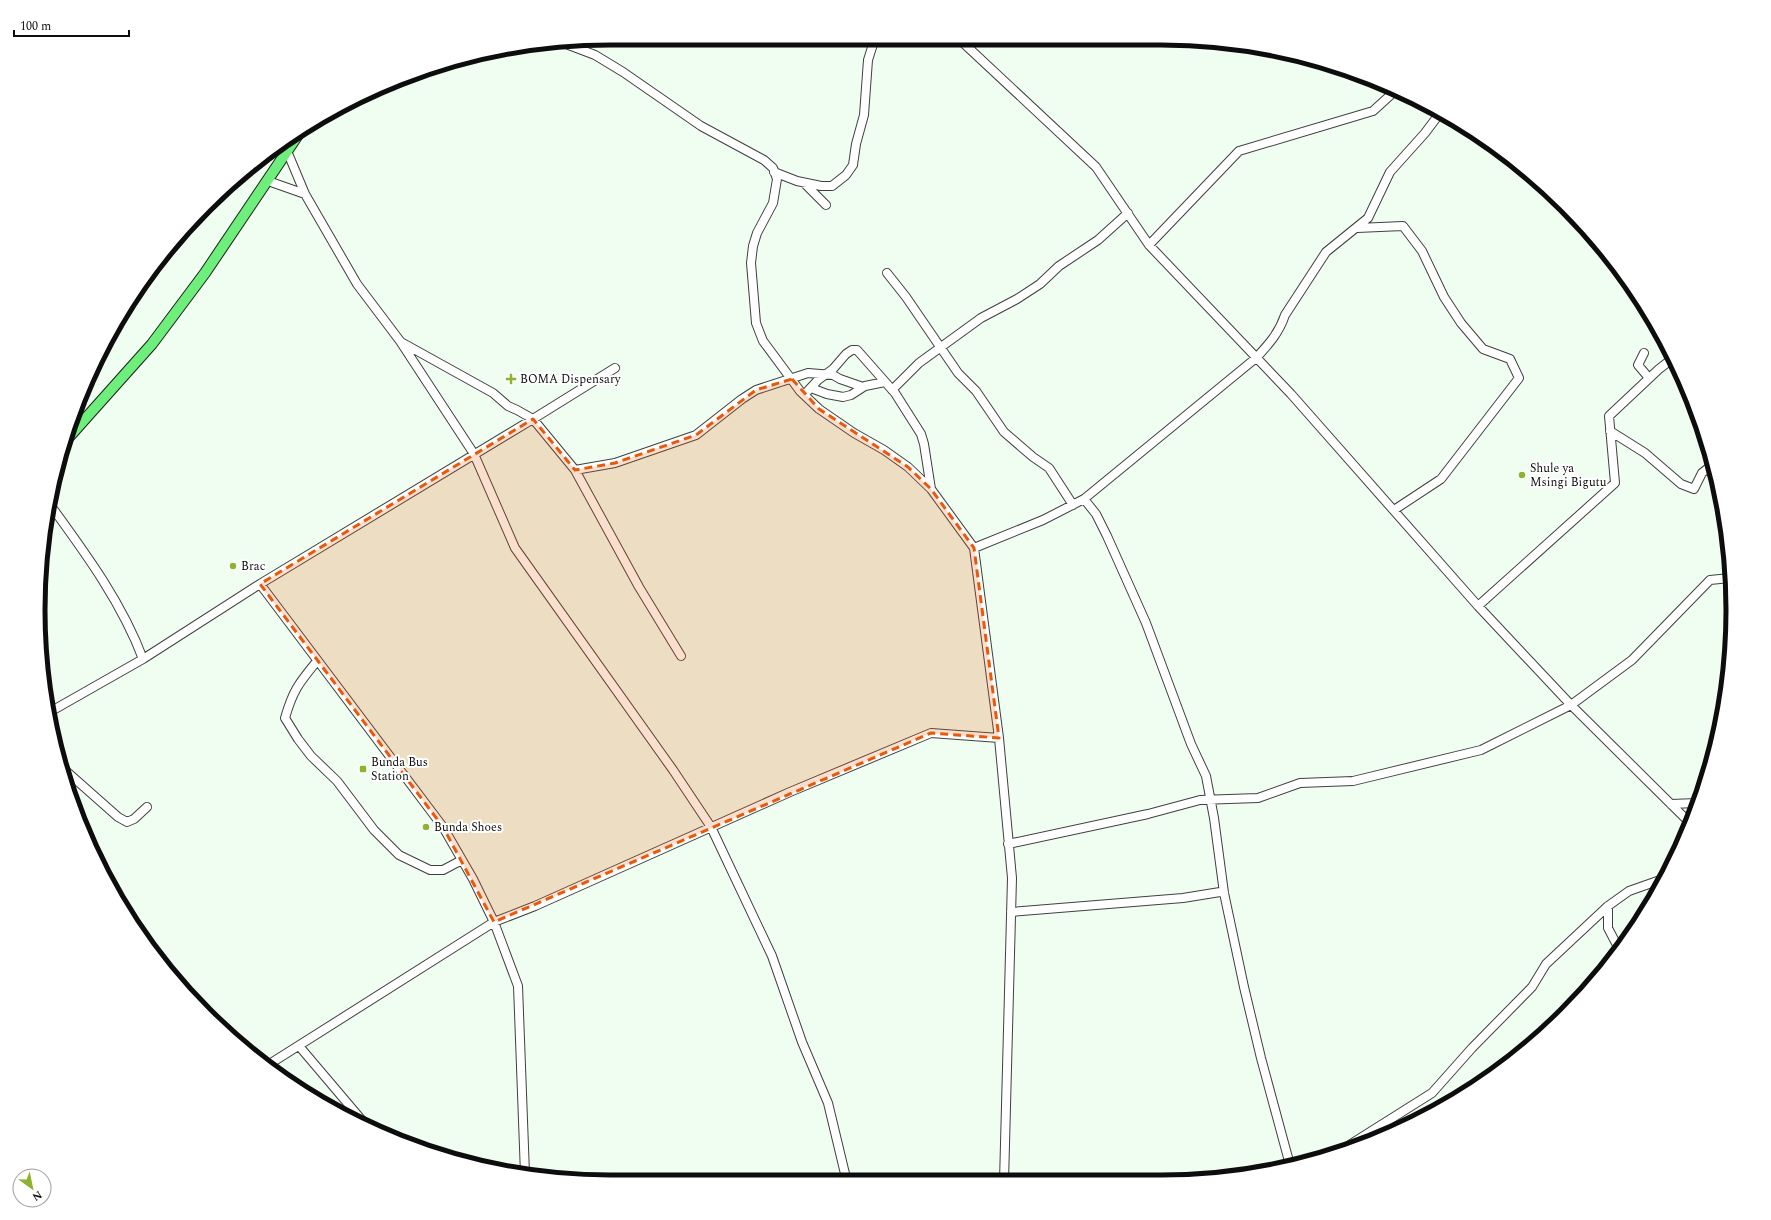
<svg xmlns="http://www.w3.org/2000/svg" width="1771" height="1220" viewBox="0 0 1771 1220" font-family="Spectral,serif">
  <rect width="100%" height="100%" fill="#effef1"/>
  <g fill="none" stroke-linecap="round" stroke-linejoin="round">
    <g stroke="#404040" stroke-width="10">
      <path id="minor" d="M958,38L1096,167L1149,245L1291,394L1478,606L1571,705L1691,824
        M566,44L595,55L623,72L701,126L764,160L773,168L777,179L773,203L757,233L753,246L751,263L756,323L763,341L800,391L819,409L854,433L884,450L908,467L931,489L974,548L999,738L1012,878L1004,1182
        M288,138L287,151L305,194L357,284L400,341L474,454L515,548L673,770L711,827L772,956L802,1042L828,1103L847,1182
        M774,172L797,181L821,186H832L846,175L853,165L856,144L864,115L868,60L875,38
        M268,181L305,194
        M804,183L826,205
        M1357,228L1403,226L1422,251L1444,297L1461,323L1483,349L1510,359L1519,378L1441,479L1394,510
        M1149,245L1239,151L1373,111L1395,91
        M887,273L906,297L958,373L976,391L1004,432L1033,457L1049,468L1073,505
        M401,342L493,393L508,406L517,410L533,419L575,470L615,463L696,435L742,399L756,390L808,373L833,375L840,379L863,387
        M1644,353L1638,365L1649,378
        M811,388L827,394L843,397L851,395L865,386L885,382
        M892,390L919,363L981,318L1017,299L1040,284L1059,266L1098,240L1128,213
        M804,395L818,380L833,369L846,354L852,350H857L895,393L921,434L924,444L931,489
        M1610,431L1645,453L1681,484L1694,489L1702,473L1712,465
        M575,470L639,587L681,656
        M1084,499L1096,514L1107,536L1146,623L1191,744L1206,776L1214,818L1224,893L1244,987L1261,1058L1290,1165
        M51,506C86,554 122,603 143,659
        M974,548L1043,520L1084,499L1256,358C1269,344 1279,333 1285,315L1326,252L1368,218L1390,172L1425,133L1440,113
        M260,584L443,827L473,879L494,922L518,986L525,1174
        M1478,606L1615,483L1609,416L1659,369L1672,359
        M317,661C299,683 293,690 285,718L298,739L311,756L337,781L374,830L399,855L430,870H443L462,860
        M48,713L143,659L260,584L533,419L615,368
        M66,771L118,817L127,822L134,819L147,807
        M1671,804L1697,803
        M1008,844L1148,814L1200,800L1258,798L1300,783L1353,781L1481,750L1571,705L1632,660L1710,580L1730,578
        M1608,906V928L1619,949
        M1011,912L1183,898L1220,892L1224,893
        M299,1046L366,1125
        M268,1065L494,922L535,906L790,792L931,733L999,738
        M1351,1144L1432,1093L1472,1048L1532,987L1546,964L1608,906L1629,891L1663,879"/>
    </g>
    <g stroke="#1e1e1e" stroke-width="12">
      <path id="major" d="M69,437L152,344L205,273L302,129"/>
    </g>
    <use href="#minor" stroke="#fff" stroke-width="8"/>
    <use href="#major" stroke="#6eee7a" stroke-width="10"/>
  </g>
  <path fill="#e8590c" fill-opacity="0.2" stroke="#e8590c" stroke-width="3" stroke-dasharray="8 5" stroke-linejoin="round" d="M792,379L819,409L908,467L931,489L974,548L999,738L931,733L494,922L443,827L260,584L533,419L575,470L615,463L696,435L756,390Z"/>
  <g fill="#8db330" stroke="#fff" stroke-width="1.5">
    <path d="M509 373h4v4h4v4h-4v4h-4v-4h-4v-4h4z"/>
    <circle cx="1522" cy="475" r="4"/>
    <circle cx="233" cy="566" r="4"/>
    <rect x="359" y="765" width="8" height="8" rx="2"/>
    <circle cx="426" cy="827" r="4"/>
  </g>
  <g text-anchor="middle" stroke-width="4" stroke-linejoin="round" paint-order="stroke">
    <g font-size="12" fill="#0d0d0d" stroke="#fff" text-anchor="start">
      <text x="520" y="383">BOMA Dispensary</text>
      <text x="1530" y="472">Shule ya<tspan x="1530" dy="14">Msingi Bigutu</tspan></text>
      <text x="241" y="570">Brac</text>
      <text x="371" y="766">Bunda Bus<tspan x="371" dy="14">Station</tspan></text>
      <text x="434" y="831">Bunda Shoes</text>
    </g>
  </g>
  <path d="M0 0H1771V1220H0ZM610 45H1161A565 565 0 0 1 1726 610V610A565 565 0 0 1 1161 1175H610A565 565 0 0 1 45 610V610A565 565 0 0 1 610 45Z" fill="#fff" fill-rule="evenodd"/>
  <path fill="none" stroke="#0d0d0d" stroke-width="5" d="M610 45H1161A565 565 0 0 1 1726 610V610A565 565 0 0 1 1161 1175H610A565 565 0 0 1 45 610V610A565 565 0 0 1 610 45Z"/>
  <g transform="translate(32 1188) rotate(147)"><circle r="19" fill="#ffffff" stroke="#9e9e9e"/>
  <path d="M0-3L7 15L0 10L-7 15Z" fill="#8db330"/>
  <text y="-6" font-size="11" font-weight="bold" text-anchor="middle" fill="#0d0d0d">N</text>
  </g>
  <path d="M14 30v6h115v-6" fill="none" stroke="#0d0d0d" stroke-width="2"/>
  <text x="20" y="30" font-size="12" fill="#0d0d0d" stroke="#ffffff" stroke-width="3" paint-order="stroke">100 m</text>
</svg>
